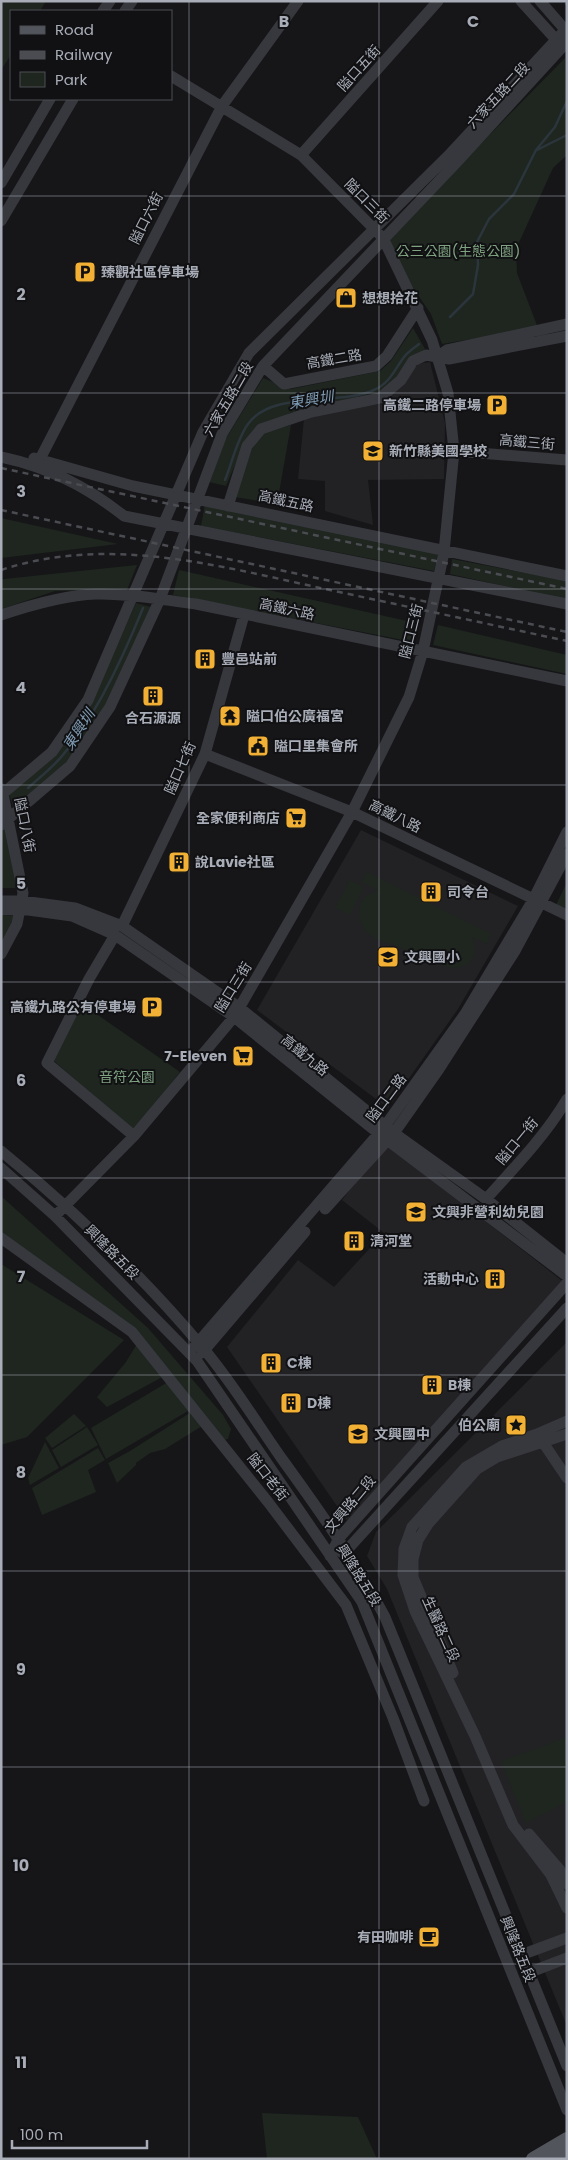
<svg xmlns="http://www.w3.org/2000/svg" width="568" height="2160" viewBox="0 0 568 2160" font-family="Poppins,'Noto Sans TC',sans-serif">
  <rect width="100%" height="100%" fill="#161618"/>
  <path fill="#222225" d="M430,362L445,423L444,479L368,480L373,525L325,511V481L298,479L304,419L313,413L382,404L418,364Z
    M361,830L518,906L458,1009L388,1108L257,1010Z
    M388,1139L489,1224L565,1283L348,1522L227,1347L298,1260L334,1287L384,1233L342,1200Z
    M567,1342V2026L387,1589L367,1556L376,1532Z"/>
  <path fill="#1e261f" d="M1,1H46L40,11H11V55L1,70Z
    M565,58L567,155L553,168L516,249L517,273L538,328L442,344L431,314L404,275L387,239Z
    M413,328L425,349L409,359L398,379L378,392L290,413L244,444L226,486L209,482L225,440L263,378L291,389L380,371L391,361Z
    M291,425L277,504L235,497L252,449L263,433Z
    M205,504L438,553L434,571L201,526Z
    M1,518L118,544L1,558Z
    M452,559L567,581V600L450,574Z
    M137,565L127,590L55,591L1,609V580L4,579Z
    M179,570L416,623L413,642L173,595Z
    M136,603L151,607L109,700L64,765L14,809L9,794L90,706Z
    M438,625L567,655V674L433,645Z
    M6,827L16,888H1V832Z
    M367,872L491,934L487,944L472,937C477,950 476,962 460,967C445,971 423,957 409,951C397,946 380,942 370,935C360,927 354,907 365,897C368,894 374,892 378,890L361,882Z
    M350,880L364,887L350,915L335,908Z
    M567,882V910L556,905Z
    M16,915L1,948V916Z
    M82,1004L180,1072L134,1131L54,1061Z
    M1,1196L148,1328L223,1415L231,1429L228,1439L224,1440L133,1328L1,1234Z
    M1,1264L124,1340L27,1437L1,1445Z
    M140,1339L168,1374L107,1407L97,1397L126,1362Z
    M173,1379L195,1407L106,1459L91,1428Z
    M196,1409L207,1423L165,1449L150,1453L136,1463V1465L117,1483L108,1463L130,1451Z
    M74,1414L86,1426L52,1448L45,1438Z
    M87,1427L98,1445L61,1467L52,1450Z
    M45,1442L59,1468L30,1485L28,1478Z
    M98,1448L105,1460L88,1470L96,1492L42,1515L32,1488Z
    M567,1736V1802L526,1823L501,1761L544,1746Z
    M262,2113L358,2117L377,2159H267Z"/>
  <g fill="none" stroke-linecap="round" stroke-linejoin="round">
    <path stroke="#2c353c" stroke-width="2.5" d="M566,4L567,3
      M537,150L567,135
      M450,317L473,294L478,265L477,242L489,219L514,194L536,150L555,127L567,101
      M225,480C232,463 237,439 248,424C272,390 340,406 374,390C390,383 395,369 404,357C408,352 414,348 419,344
      M28,788C39,778 52,768 62,756C96,717 124,655 143,608"/>
    <path stroke="#37383d" stroke-width="11" d="M521,1L560,44
      M540,1L567,32
      M103,11L110,1
      M125,11L132,1
      M301,155L438,1
      M1,183L50,99
      M1,221L73,99
      M438,356L447,350L567,324
      M263,366L284,384L376,366L387,356L418,308
      M454,451L567,460
      M1,457C48,467 86,486 124,516L567,604
      M34,458L133,486L567,576
      M40,459L222,106L298,1
      M228,506L247,446L261,429L311,412L380,398L401,380L413,361L426,355L449,359L567,336
      M1,615C31,605 65,595 96,594C129,593 163,600 196,604L567,681
      M205,754L352,812L567,915
      M1,795L52,752L88,700L203,432L249,353L448,156L567,28
      M1,825L70,766L110,707L160,599L222,434L263,366L457,162L567,42
      M1,901H22L75,908L122,926L240,1008L394,1133L486,1199L567,1263
      M1,910L21,909L72,916L115,935L234,1017L378,1133L567,1276
      M122,926L205,754L244,615
      M115,935L89,979L47,1063L134,1136
      M1,954L17,924L23,893L2,789
      M1,1151C76,1212 141,1274 203,1348C232,1382 256,1422 282,1459C319,1510 355,1561 385,1617L567,2066
      M1,1168L55,1216L197,1361L362,1602L567,2110
      M486,1199C515,1167 545,1136 567,1099
      M325,1209L394,1133L439,1069L515,951L567,854
      M55,1216L134,1136L234,1017L352,812L409,697L423,651L444,552L454,451L448,393L432,340L383,238L301,155L171,76
      M1,1238L132,1332L268,1502L346,1605L393,1718L424,1801
      M194,1347L385,1126L465,1014L533,900L567,832
      M202,1353L305,1232
      M567,1421L537,1434L502,1446L466,1467L412,1527L404,1549L403,1575L415,1611L475,1736L513,1825L551,1875L567,1908
      M540,1438L567,1478
      M341,1552L346,1551L567,1308
      M330,1556L339,1538L567,1283
      M453,1673L413,1577V1559L418,1540L428,1524L477,1469L497,1457L567,1434
      M529,1834L560,1870L567,1884
      M521,1955L567,1938
      M528,1973L567,1958"/>
    <path stroke="#53555c" stroke-width="14" d="M533,2159L567,2139
      M552,2159L567,2151"/>
    <path stroke="#4a4c52" stroke-width="2.5" stroke-dasharray="6 5" stroke-linecap="butt" d="M1,468L567,589
      M1,510L567,632
      M1,570C110,534 222,567 330,590C409,607 488,624 567,641"/>
  </g>
  <path fill="none" stroke="#a8adb8" stroke-width="1" stroke-opacity="0.55" d="M189,1V2159M379,1V2159M1,196H567M1,393H567M1,589H567M1,785H567M1,982H567M1,1178H567M1,1375H567M1,1571H567M1,1767H567M1,1964H567"/>
  <defs>
    <g id="parking-square" transform="scale(1.125)"><rect x="-9" y="-9" width="18" height="18" rx="4" fill="#f2b134" stroke="#111113"/><path d="M-3.5-5.5H1a3.5 3.5 0 0 1 0 7H-1V5.5H-3.5ZM-1-3.4V-.6H.8a1.4 1.4 0 0 0 0-2.8Z" fill="#111"/></g>
    <g id="shop-square" transform="scale(1.125)"><rect x="-9" y="-9" width="18" height="18" rx="4" fill="#f2b134" stroke="#111113"/><path d="M-5-2.5h2.3a2.7 3.5 0 0 1 5.4 0H5L5.5 6h-11ZM-1.5-2.5h3a1.5 2.3 0 0 0-3 0Z" fill="#111"/></g>
    <g id="school-square" transform="scale(1.125)"><rect x="-9" y="-9" width="18" height="18" rx="4" fill="#f2b134" stroke="#111113"/><path d="M0-5L7-2L0 1L-7-2ZM-4 1L0 2.5L4 1V4Q0 6-4 4Z" fill="#111"/></g>
    <g id="building-square" transform="scale(1.125)"><rect x="-9" y="-9" width="18" height="18" rx="4" fill="#f2b134" stroke="#111113"/><path d="M-4-6H4V6H1V3H-1V6H-4ZM-2.5-4.3h1.7v1.8h-1.7ZM.8-4.3h1.7v1.8H.8ZM-2.5-1h1.7V.8h-1.7ZM.8-1h1.7V.8H.8Z" fill="#111"/></g>
    <g id="temple-square" transform="scale(1.125)"><rect x="-9" y="-9" width="18" height="18" rx="4" fill="#f2b134" stroke="#111113"/><path d="M0-6L5-2H3V0L6.5 2.5H4V6H1.5V3h-3V6H-4V2.5H-6.5L-3 0V-2H-5Z" fill="#111"/></g>
    <g id="civic-square" transform="scale(1.125)"><rect x="-9" y="-9" width="18" height="18" rx="4" fill="#f2b134" stroke="#111113"/><path d="M-.6-6.5H3V-4.5H.6V-3L4-1V1h2V6H-6V1h2V-1L-.6-3ZM-1.2 2.5V6h2.4V2.5Z" fill="#111"/></g>
    <g id="supermarket-square" transform="scale(1.125)"><rect x="-9" y="-9" width="18" height="18" rx="4" fill="#f2b134" stroke="#111113"/><path d="M-6-5.5h2.5l.6 2H6L4.5 2H-2.5L-4.4-4H-6ZM-1.5 3.2a1.3 1.3 0 1 0 .1 0ZM3 3.2a1.3 1.3 0 1 0 .1 0Z" fill="#111"/></g>
    <g id="sight-square" transform="scale(1.125)"><rect x="-9" y="-9" width="18" height="18" rx="4" fill="#f2b134" stroke="#111113"/><path d="M0-6L1.8-2.2L6-1.7L2.9 1.2L3.7 5.4L0 3.3L-3.7 5.4L-2.9 1.2L-6-1.7L-1.8-2.2Z" fill="#111"/></g>
    <g id="cafe-square" transform="scale(1.125)"><rect x="-9" y="-9" width="18" height="18" rx="4" fill="#f2b134" stroke="#111113"/><path d="M-5.5-4.5H6V0H3Q3 3.5 0 3.5H-2.5Q-5.5 3.5-5.5 0ZM3-3.2v2h1.7v-2ZM-6 4.5H4V6H-6Z" fill="#111"/></g>
  </defs>
  <g fill-rule="evenodd">
    <use href="#parking-square" x="85" y="272"/>
    <use href="#shop-square" x="346" y="298"/>
    <use href="#parking-square" x="497" y="405"/>
    <use href="#school-square" x="373" y="451"/>
    <use href="#building-square" x="205" y="659"/>
    <use href="#building-square" x="153" y="696"/>
    <use href="#temple-square" x="230" y="716"/>
    <use href="#civic-square" x="258" y="746"/>
    <use href="#supermarket-square" x="296" y="818"/>
    <use href="#building-square" x="179" y="862"/>
    <use href="#building-square" x="431" y="892"/>
    <use href="#school-square" x="388" y="957"/>
    <use href="#parking-square" x="152" y="1007"/>
    <use href="#supermarket-square" x="243" y="1056"/>
    <use href="#school-square" x="416" y="1212"/>
    <use href="#building-square" x="354" y="1241"/>
    <use href="#building-square" x="495" y="1279"/>
    <use href="#building-square" x="271" y="1363"/>
    <use href="#building-square" x="432" y="1385"/>
    <use href="#building-square" x="291" y="1403"/>
    <use href="#sight-square" x="516" y="1425"/>
    <use href="#school-square" x="358" y="1434"/>
    <use href="#cafe-square" x="429" y="1937"/>
  </g>
  <g text-anchor="middle" stroke-width="4" stroke-linejoin="round" paint-order="stroke">
    <g font-size="14" fill="#a8adb8" stroke="#111113">
      <text transform="translate(359 68) rotate(-48)" y="5">隘口五街</text>
      <text transform="translate(498 95) rotate(-47)" y="5">六家五路二段</text>
      <text transform="translate(367 201) rotate(45)" y="5">隘口三街</text>
      <text transform="translate(146 218) rotate(-63)" y="5">隘口六街</text>
      <text transform="translate(334 359) rotate(-10)" y="5">高鐵二路</text>
      <text transform="translate(228 399) rotate(-60)" y="5">六家五路二段</text>
      <text transform="translate(527 442) rotate(5)" y="5">高鐵三街</text>
      <text transform="translate(286 501) rotate(12)" y="5">高鐵五路</text>
      <text transform="translate(287 609) rotate(12)" y="5">高鐵六路</text>
      <text transform="translate(411 631) rotate(-76)" y="5">隘口三街</text>
      <text transform="translate(180 768) rotate(-66)" y="5">隘口七街</text>
      <text transform="translate(395 816) rotate(26)" y="5">高鐵八路</text>
      <text transform="translate(25 825) rotate(79)" y="5">隘口八街</text>
      <text transform="translate(233 987) rotate(-58)" y="5">隘口三街</text>
      <text transform="translate(305 1055) rotate(39)" y="5">高鐵九路</text>
      <text transform="translate(386 1098) rotate(-53)" y="5">隘口二路</text>
      <text transform="translate(517 1141) rotate(-50)" y="5">隘口一街</text>
      <text transform="translate(112 1252) rotate(45)" y="5">興隆路五段</text>
      <text transform="translate(268 1477) rotate(52)" y="5">隘口老街</text>
      <text transform="translate(350 1504) rotate(-50)" y="5">文興路二段</text>
      <text transform="translate(359 1575) rotate(58)" y="5">興隆路五段</text>
      <text transform="translate(441 1629) rotate(66)" y="5">生醫路二段</text>
      <text transform="translate(518 1949) rotate(68)" y="5">興隆路五段</text>
    </g>
    <g font-size="14" fill="#7fa381" stroke="#111113">
      <text x="458" y="256">公三公園(生態公園)</text>
      <text x="127" y="1082">音符公園</text>
    </g>
    <g font-size="14" font-weight="bold" fill="#a8adb8" stroke="#111113" text-anchor="start">
      <text x="101" y="277">臻觀社區停車場</text>
      <text x="362" y="303">想想拾花</text>
      <text x="481" y="410" text-anchor="end">高鐵二路停車場</text>
      <text x="389" y="456">新竹縣美國學校</text>
      <text x="221" y="664">豐邑站前</text>
      <text x="246" y="721">隘口伯公廣福宮</text>
      <text x="153" y="723" text-anchor="middle">合石源源</text>
      <text x="274" y="751">隘口里集會所</text>
      <text x="280" y="823" text-anchor="end">全家便利商店</text>
      <text x="195" y="867">說Lavie社區</text>
      <text x="447" y="897">司令台</text>
      <text x="404" y="962">文興國小</text>
      <text x="136" y="1012" text-anchor="end">高鐵九路公有停車場</text>
      <text x="227" y="1061" text-anchor="end">7-Eleven</text>
      <text x="432" y="1217">文興非營利幼兒園</text>
      <text x="370" y="1246">清河堂</text>
      <text x="479" y="1284" text-anchor="end">活動中心</text>
      <text x="287" y="1368">C棟</text>
      <text x="448" y="1390">B棟</text>
      <text x="307" y="1408">D棟</text>
      <text x="500" y="1430" text-anchor="end">伯公廟</text>
      <text x="374" y="1439">文興國中</text>
      <text x="413" y="1942" text-anchor="end">有田咖啡</text>
    </g>
    <g font-size="15" font-style="italic" fill="#7f9bb3" stroke="#111113">
      <text transform="translate(311 400) rotate(-9)" y="5">東興圳</text>
      <text transform="translate(79 730) rotate(-57)" y="5">東興圳</text>
    </g>
  </g>
  <g font-size="16" text-anchor="middle" font-weight="bold" fill="#a8adb8" stroke="#111113" stroke-width="4" stroke-linejoin="round" paint-order="stroke">
    <text x="284" y="27">B</text>
    <text x="473" y="27">C</text>
    <text x="21" y="300">2</text>
    <text x="21" y="497">3</text>
    <text x="21" y="693">4</text>
    <text x="21" y="889">5</text>
    <text x="21" y="1086">6</text>
    <text x="21" y="1282">7</text>
    <text x="21" y="1478">8</text>
    <text x="21" y="1675">9</text>
    <text x="21" y="1871">10</text>
    <text x="21" y="2068">11</text>
  </g>
  <rect width="568" height="2160" fill="none" stroke="#a8adb8" stroke-width="5"/>
  <rect x="10" y="10" width="162" height="90" fill="#111113" stroke="#4d4f55"/>
  <rect x="20" y="26" width="25" height="8" fill="#53555c" stroke="#4d4f55"/>
  <text x="55" y="35" font-size="15" fill="#a8adb8">Road</text>
  <rect x="20" y="51" width="25" height="8" fill="#4a4c52" stroke="#4d4f55"/>
  <text x="55" y="60" font-size="15" fill="#a8adb8">Railway</text>
  <rect x="20" y="72" width="25" height="15" fill="#1e261f" stroke="#4d4f55"/>
  <text x="55" y="85" font-size="15" fill="#a8adb8">Park</text>
  <path d="M12 2140v8h135v-8" fill="none" stroke="#a8adb8" stroke-width="2.5"/>
  <text x="20" y="2140" font-size="15" fill="#a8adb8" stroke="#111113" stroke-width="4" paint-order="stroke">100 m</text>
</svg>
